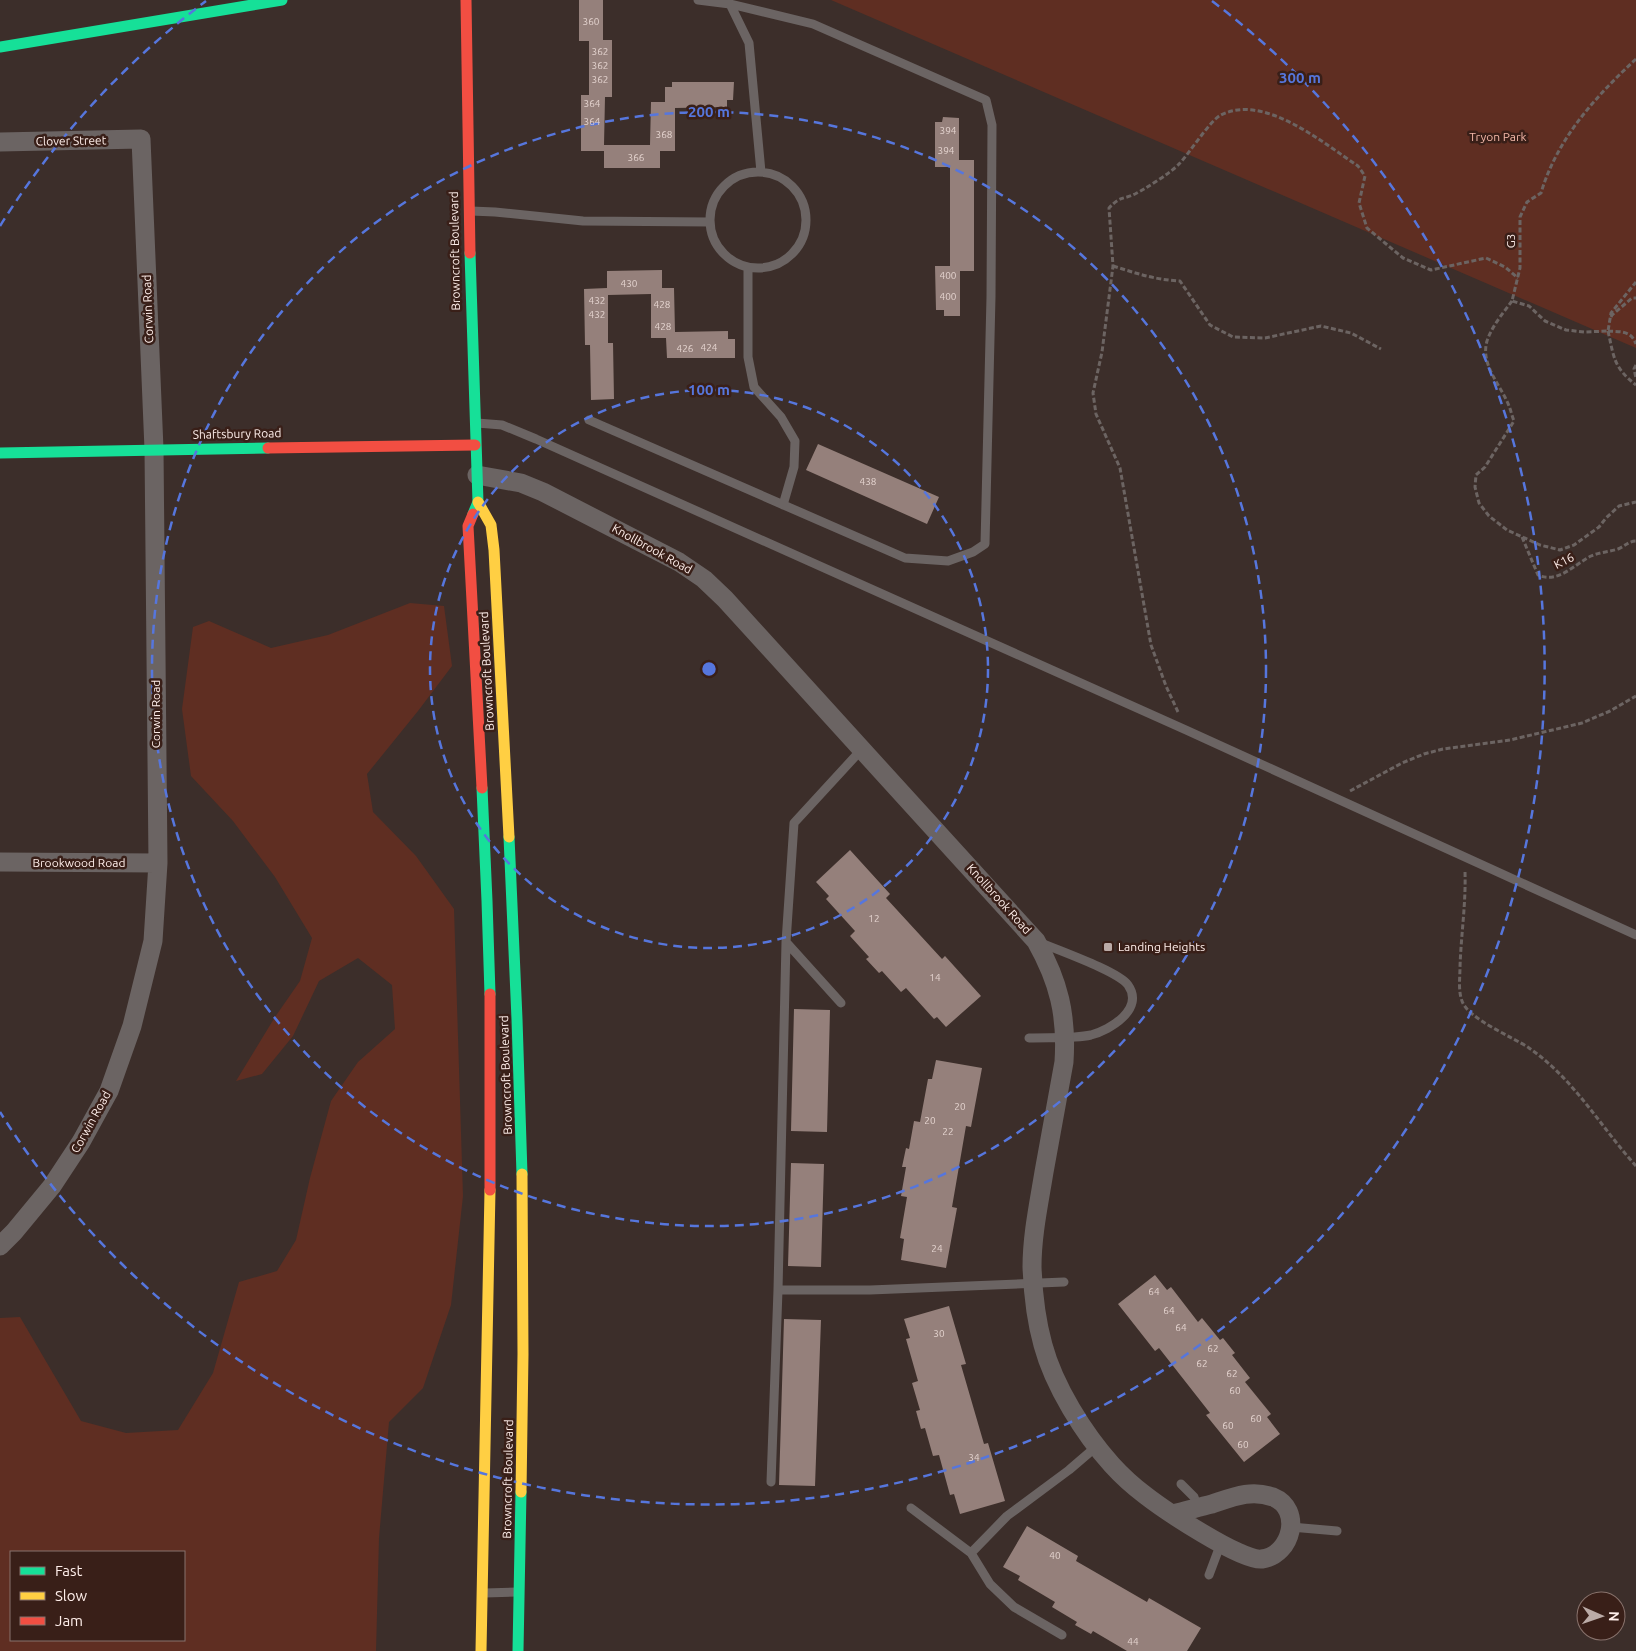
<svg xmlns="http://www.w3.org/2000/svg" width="1636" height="1651" viewBox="0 0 1636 1651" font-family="Ubuntu,sans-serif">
  <rect width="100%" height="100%" fill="#3c2e2a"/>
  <path fill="#5f2e22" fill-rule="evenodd" d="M831,0H1636V348Z
    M410,603L444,606L452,666L418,711L367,774L373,812L416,856L454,909L463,1196L451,1305L423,1388L389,1422L379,1538L376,1651H0V1318L20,1317L81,1421L126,1433L178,1430L213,1373L239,1282L277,1271L296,1240L310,1178L331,1101L358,1062L395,1029L392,985L358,958L319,981L293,1036L262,1074L236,1081L275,1017L300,981L312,938L275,877L233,821L191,776L182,709L193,627L209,621L271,648L328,635ZM11,1552H184V1640H11Z"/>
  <path fill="#95807b" d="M579,0H603V40H612V97H605L604,145H650L651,102H665V87H672V82H734L733,100H727V107L675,108V151H660V168H604V151H581V95H589V41H579Z
    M943,117L959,118V160H974V271H960V316H944V310H936L935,266H950V167H935V122H942Z
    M662,270V288H674L675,332L728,331V339H735V358H667L666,338H651V294L608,295V343H613L614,399L591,400L590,345H585L584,289L607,288V271Z
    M818,444L939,497L927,524L806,470Z
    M850,850L890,894L886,898L942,959L945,956L981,996L946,1027L937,1017L934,1019L906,988L901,992L882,971L879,973L866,959L869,957L850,936L855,931L826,899L829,896L816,882Z
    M794,1009L830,1010L827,1132L791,1131Z
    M936,1060L982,1068L971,1127L966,1126L952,1207L957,1208L946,1268L901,1260L904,1239L900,1238L907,1197L901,1196L906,1167H902L906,1148L909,1149L914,1121L920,1122L928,1079H932Z
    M791,1163L824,1164L821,1267L788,1266Z
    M1155,1275L1167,1290L1171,1287L1198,1322L1202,1318L1220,1340L1223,1338L1235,1353L1232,1355L1250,1378L1245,1382L1271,1414L1267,1417L1280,1434L1244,1462L1206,1415L1210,1413L1159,1348L1155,1351L1118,1304Z
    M949,1306L966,1364L961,1365L984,1444L988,1443L1005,1501L960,1514L954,1494L950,1495L939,1455L933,1456L925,1428L921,1429L916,1411L920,1410L912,1383L918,1381L906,1339L910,1338L904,1319Z
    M784,1319L821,1320L815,1486L779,1485Z
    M1027,1526L1078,1556L1076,1561L1147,1602L1149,1598L1201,1628L1187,1651H1127L1093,1631L1091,1634L1075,1625L1077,1622L1052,1607L1055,1602L1018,1580L1020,1576L1003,1567Z"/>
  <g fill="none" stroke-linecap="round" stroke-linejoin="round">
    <path stroke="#6c6462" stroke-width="3" stroke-dasharray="5 2.5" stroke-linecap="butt" d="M1636,59C1595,97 1557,139 1541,193L1527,202L1520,217V268L1512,301L1529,306L1545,321L1566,330L1584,332L1608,331L1611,313L1636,282
      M1113,266C1135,273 1156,280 1180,281L1210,325L1233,337L1265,338L1321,326L1351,333L1381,349
      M1512,301C1503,313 1492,326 1487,341C1480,365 1501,385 1509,406C1511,411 1512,416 1514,421L1485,467L1476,475L1475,487L1479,503L1489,516L1507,530L1540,545L1560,550L1574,545L1599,527L1606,518L1619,506L1636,502
      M1611,317L1612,315L1632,298H1636
      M1608,331C1614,357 1613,367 1636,385
      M1608,331C1620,332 1631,330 1636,344
      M1636,365L1634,369L1636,378
      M1522,537L1538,575C1558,584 1575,564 1591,556C1600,552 1609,552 1618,549C1625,546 1629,541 1636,541
      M1178,712L1166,686L1151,645L1120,468L1096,414L1093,393L1102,352L1113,266L1109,208C1120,196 1122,200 1135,194C1145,189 1172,172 1179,164C1189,154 1211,119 1221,115C1264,93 1323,143 1358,166L1365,176L1359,203L1367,228L1403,258L1431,270L1486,258L1505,267L1518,278
      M1350,791L1402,763L1424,754L1443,749L1510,740L1582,723L1610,711L1636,696
      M1465,872C1466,904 1461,935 1460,967C1460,978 1458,990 1462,1001C1468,1019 1513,1037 1529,1048C1574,1079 1600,1126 1636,1166"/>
    <path stroke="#6b6463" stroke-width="9" d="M698,0L730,4L749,43L761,172
      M710 220a48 48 0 1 1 96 0a48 48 0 1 1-96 0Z
      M471,211L495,212L583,221L710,222
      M748,268V357L754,387L781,417L795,441L794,467L783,505
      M589,420L905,558L948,561L973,552L985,544L991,297L992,125L986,100L813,24L730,4
      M477,423L502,425L536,439L1186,730L1636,935
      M786,942L841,1003
      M1029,1038C1048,1037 1073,1039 1091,1035C1110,1030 1145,1009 1128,985C1118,971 1057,950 1039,942
      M778,1290H870L1064,1282
      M771,1482L778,1290L786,942L794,823L862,749
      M1181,1484L1194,1497L1198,1508
      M911,1508L971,1553L1007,1516L1069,1470L1097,1446
      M1291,1527L1337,1531
      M971,1553L990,1584L1014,1607L1062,1635
      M1209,1575L1221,1543
      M485,1593L517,1592"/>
    <path stroke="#6b6463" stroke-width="19" d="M0,142L141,139L154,449L158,863L153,941L132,1026L109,1091L81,1142L52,1186L14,1232L0,1246
      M477,475L521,483L543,492L679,562L704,579L725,599L1036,941C1059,982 1067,1015 1064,1062C1057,1099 1051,1135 1044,1172C1039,1203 1032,1235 1032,1267C1033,1293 1036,1320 1043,1345C1054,1386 1084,1434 1112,1465C1122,1476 1133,1486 1145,1495C1163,1509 1242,1562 1262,1559C1292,1555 1303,1509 1273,1497C1251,1489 1233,1497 1212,1504C1199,1507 1186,1511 1173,1514
      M0,862L158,863"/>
    <path stroke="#16e098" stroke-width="11" d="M0,47L282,0
      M470,253L478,502L473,514
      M0,453L268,448
      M482,788L487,901L490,994
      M509,837L517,1019L522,1174
      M518,1651L521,1492"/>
    <path stroke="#ffcf43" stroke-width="11" d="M478,502L491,525L494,550L509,837
      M521,1492L523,1354L522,1174
      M481,1651L490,1190"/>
    <path stroke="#f24e42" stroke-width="11" d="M466,0L470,253
      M268,448L475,445
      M473,514L468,526L482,788
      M490,994V1190"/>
  </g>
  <g fill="none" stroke="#5676dd" stroke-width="2.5" stroke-dasharray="9 6">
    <circle cx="709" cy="669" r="279"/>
    <circle cx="709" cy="669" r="557"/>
    <path d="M0 226A836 836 0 0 1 206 1M1212 1A836 836 0 1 1 0 1112"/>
  </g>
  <rect fill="#bbaba7" stroke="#391f18" stroke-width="2" x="1103" y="942" width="10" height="10" rx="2.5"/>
  <g text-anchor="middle" stroke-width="5" stroke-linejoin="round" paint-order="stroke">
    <g font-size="10" fill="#e4d3cf">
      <text x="591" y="25">360</text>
      <text x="600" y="55">362</text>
      <text x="600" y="69">362</text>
      <text x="600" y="83">362</text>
      <text x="592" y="107">364</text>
      <text x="592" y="125">364</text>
      <text x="948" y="134">394</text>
      <text x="664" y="138">368</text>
      <text x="946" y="154">394</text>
      <text x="636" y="161">366</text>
      <text x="948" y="279">400</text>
      <text x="629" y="287">430</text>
      <text x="948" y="300">400</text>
      <text x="597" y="304">432</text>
      <text x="662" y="308">428</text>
      <text x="597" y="318">432</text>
      <text x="663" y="330">428</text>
      <text x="709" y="351">424</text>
      <text x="685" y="352">426</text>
      <text x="868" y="485">438</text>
      <text x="874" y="922">12</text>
      <text x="935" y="981">14</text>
      <text x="960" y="1110">20</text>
      <text x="930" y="1124">20</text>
      <text x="948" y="1135">22</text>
      <text x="937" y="1252">24</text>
      <text x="1154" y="1295">64</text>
      <text x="1169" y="1314">64</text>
      <text x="1181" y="1331">64</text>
      <text x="939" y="1337">30</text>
      <text x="1213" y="1352">62</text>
      <text x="1202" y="1367">62</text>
      <text x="1232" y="1377">62</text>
      <text x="1235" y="1394">60</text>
      <text x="1256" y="1422">60</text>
      <text x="1228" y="1429">60</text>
      <text x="1243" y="1448">60</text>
      <text x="974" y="1461">34</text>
      <text x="1055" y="1559">40</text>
      <text x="1133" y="1645">44</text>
    </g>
    <g font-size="12" fill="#f4b8a9" stroke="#391f18">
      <text x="1498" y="141">Tryon Park</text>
    </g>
    <g font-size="12" fill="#ffefeb" stroke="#391f18">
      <text transform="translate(71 141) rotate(-1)" y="4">Clover Street</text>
      <text transform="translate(1511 241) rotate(-90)" y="4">G3</text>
      <text transform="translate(455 251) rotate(-91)" y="4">Browncroft Boulevard</text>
      <text transform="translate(148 309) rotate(-92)" y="4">Corwin Road</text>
      <text transform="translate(237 434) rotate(-1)" y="4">Shaftsbury Road</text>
      <text transform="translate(652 549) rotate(29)" y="4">Knollbrook Road</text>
      <text transform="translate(1564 561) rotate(-27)" y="4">K16</text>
      <text transform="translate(487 671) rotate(-93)" y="4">Browncroft Boulevard</text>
      <text transform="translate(156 714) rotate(-90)" y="4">Corwin Road</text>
      <text x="79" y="867">Brookwood Road</text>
      <text transform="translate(999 899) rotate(48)" y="4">Knollbrook Road</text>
      <text transform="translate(506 1075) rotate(-92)" y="4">Browncroft Boulevard</text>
      <text transform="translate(91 1122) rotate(-61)" y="4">Corwin Road</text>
      <text transform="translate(508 1479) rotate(-89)" y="4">Browncroft Boulevard</text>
    </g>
    <g font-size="12" fill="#ffefeb" stroke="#391f18" text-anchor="start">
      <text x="1118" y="951">Landing Heights</text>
    </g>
  </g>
  <circle cx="709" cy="669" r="8" fill="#5676dd" stroke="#391f18" stroke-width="2.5"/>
  <g font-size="15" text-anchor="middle" font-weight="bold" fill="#5676dd" stroke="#391f18" stroke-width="5" stroke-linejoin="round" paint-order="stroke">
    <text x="1300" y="83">300 m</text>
    <text x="709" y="117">200 m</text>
    <text x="709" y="395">100 m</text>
  </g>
  <rect x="10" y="1551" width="175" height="90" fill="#391f18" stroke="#88726c"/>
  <rect x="20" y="1567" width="25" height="8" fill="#16e098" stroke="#88726c"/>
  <text x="55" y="1576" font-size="15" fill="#ffefeb">Fast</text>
  <rect x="20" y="1592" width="25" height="8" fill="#ffcf43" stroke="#88726c"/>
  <text x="55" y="1601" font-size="15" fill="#ffefeb">Slow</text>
  <rect x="20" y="1617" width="25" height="8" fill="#f24e42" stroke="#88726c"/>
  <text x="55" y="1626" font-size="15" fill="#ffefeb">Jam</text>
  <g transform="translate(1601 1616) rotate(92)"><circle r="24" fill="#391f18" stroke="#88726c"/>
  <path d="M0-4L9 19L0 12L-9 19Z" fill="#bbaba7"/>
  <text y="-8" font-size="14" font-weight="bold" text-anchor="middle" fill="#ffefeb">N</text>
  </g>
</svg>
